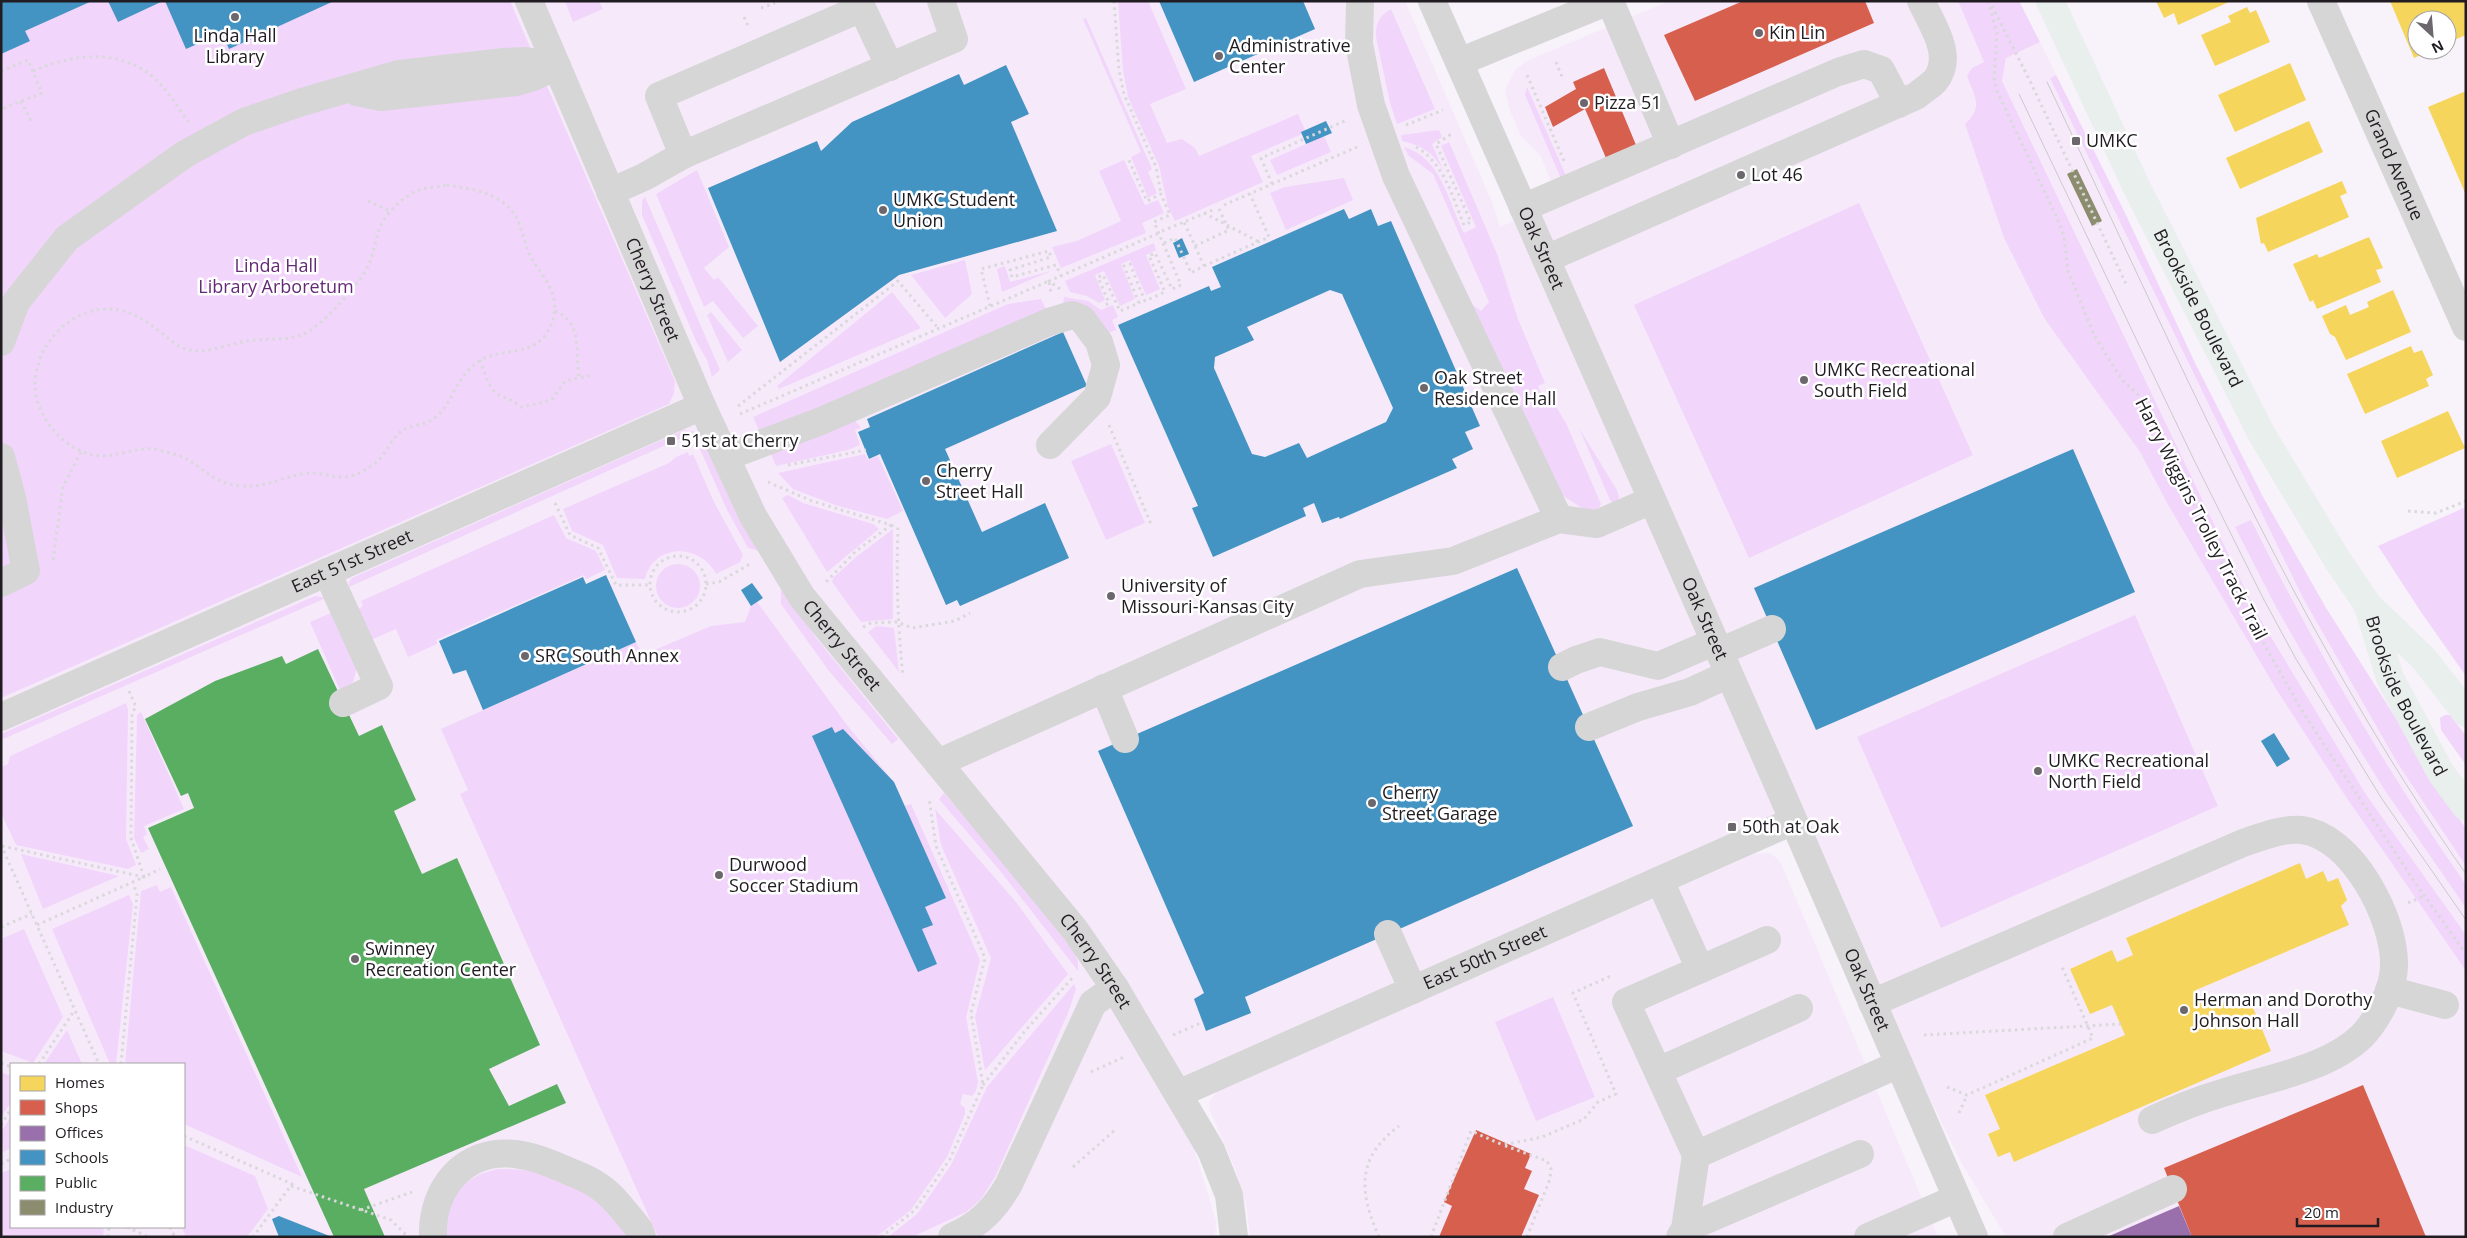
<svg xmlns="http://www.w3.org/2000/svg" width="2467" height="1238" viewBox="0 0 2467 1238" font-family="'Open Sans',sans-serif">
  <rect width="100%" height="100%" fill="#f8f2fa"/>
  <path fill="#f6eafa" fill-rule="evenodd" d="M1,1H1405L1492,202L1500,227L1559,201L1541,156L1521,136L1509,108L1505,90L1516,69L1529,60L1669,1H1958L1984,62L1972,68L1970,85L1976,99L1974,117L2004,238L2044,318L2140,452L2167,503L2276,689L2346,797L2466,971V1237H2006L1962,1164L1793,821L1178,1095L1216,1221L1215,1237H1ZM11,1064H184V1227H11Z
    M2040,42L2124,211L2195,363L2263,497L2326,608L2466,829V935L2367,796L2256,612L2091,270L2001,81L2005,58Z
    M1770,853L1779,860L1786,875L1938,1237H1250L1246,1204L1236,1171L1210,1111L1209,1102L1217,1091L1754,854Z"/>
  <path fill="#f1d5fb" d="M1,1H510L675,381L674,393L669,404L1,698Z
    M565,1H599L603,9L573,22Z
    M1118,1H1148L1186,89L1150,104L1167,143L1182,139L1195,148L1199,156L1298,114L1305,130L1302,134L1251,156L1263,182L1175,221L1168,207L1159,166L1128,97L1123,70Z
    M1958,1H2019L2040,42L2006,58L2002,81L2256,612L2367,796L2466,935V971L2346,797L2276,689L2167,503L2140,452L2044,318L2004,238L1965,124C1984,107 1974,96 1967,76L1972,68L1984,62Z
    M1391,9L1435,109L1397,124L1390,103L1376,37C1375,24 1380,15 1391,9Z
    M1086,18L1152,169L1148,172L1157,193L1148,198L1131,157L1141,152L1083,19Z
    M2056,75L2124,211L2195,363L2263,497L2326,608L2466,829V866L2398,764L2303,598L2050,78Z
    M1527,87L1567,178L1562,181L1525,95Z
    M1439,130L1442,137L1432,144L1444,172C1435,154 1422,145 1402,141L1401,135Z
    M1324,136L1331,152L1277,175L1270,160Z
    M1449,142L1497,254L1518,319L1545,383L1538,386L1546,404L1553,402L1566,423L1601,504L1597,511L1582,508L1562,495L1470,303L1481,311L1489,302L1433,174L1409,156L1404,147C1442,158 1448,202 1464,233L1476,227L1441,146Z
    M1124,160L1145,205L1158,200L1164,213L1142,223L1146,233L1061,268L1052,247L1077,241L1121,221L1099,171Z
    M697,170L729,247L704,268L714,280L718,277L758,326L743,338L713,301L704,307L656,194Z
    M1344,178L1353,200L1286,230L1270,193L1285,187Z
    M645,197L720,370L712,377L707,360L697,343L642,215V201Z
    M1859,203L1973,455L1749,558L1634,305Z
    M1154,243L1156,250L1146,255L1160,289L1146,295L1130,260L1121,264L1135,299L1120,306L1104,271L1095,275L1105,300L1099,303L1087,296L1070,292L1065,281Z
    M965,260L972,294L945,318L911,275Z
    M1005,266L1010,282L1051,271L1002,292L997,269Z
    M892,292L921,328L779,389L777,386Z
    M1064,297L1088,301L1101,310L1113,305L1118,317L1112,320L1116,330L1108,333L1094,314L1063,304Z
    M1041,299L1046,309L825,408L759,431L753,417L1008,304Z
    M711,312L742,350L728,362L707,315Z
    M854,419L861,428L855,430L860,445L848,450L776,466L770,452Z
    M1579,428L1617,490L1619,497L1616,506L1610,500Z
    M684,430L695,432L349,587V582L352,578Z
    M707,444L760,551L748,548L728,512L699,447Z
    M1111,444L1145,523L1106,540L1071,461Z
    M688,452L689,456L693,454L714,502L743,555L740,562L716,574C700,543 654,543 645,579L617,578L603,545L572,531L563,509L669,463L676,457Z
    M865,454L868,460L878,456L903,511L887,519L835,505L793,489L778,473Z
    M788,495L803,503L873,524L879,529L827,572L782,498Z
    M2466,507V676L2421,612L2378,546Z
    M554,515L566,538L596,551L605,570L586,579L584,575L436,640L437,644L408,657L396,629L371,640L358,609L363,606L361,601Z
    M2251,520C2314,647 2385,768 2466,885V908L2384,789L2332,705L2276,607L2235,527Z
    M893,529V619L861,622L832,582L833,578L856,557Z
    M656 586a22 22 0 1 1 44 0a22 22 0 1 1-44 0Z
    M781,587L817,639L898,739L892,744L829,671L803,635L781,604Z
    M315,596L326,598L1,740V734Z
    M757,602L847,725L894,782L904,806L911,804L980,960L966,1017L978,1082L976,1091L972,1096L963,1094L960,1104L965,1108V1114L947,1157L911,1210L876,1237H658L460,794L468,790L441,729L636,642L643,655L711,626L745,622L751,606Z
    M333,612L357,668L353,682L340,690L310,622Z
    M2135,615L2218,806L1941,928L1857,737Z
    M877,626L894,628L899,672L868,632Z
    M126,703L128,710L126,839L136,865L128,869L16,845L1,813V767L8,764L10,756Z
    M141,712L184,809L144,826L147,834L143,837L149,849L141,853L134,838L137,715Z
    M2445,715H2450L2466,736V765L2441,730L2440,718Z
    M944,793L1027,891L1074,952L1078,962V971L1001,872L939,799Z
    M935,809L1016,902L1068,974L985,1070L975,1017L991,958L941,845Z
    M21,854L119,876L43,909Z
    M157,885L160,892L171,887L302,1177L184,1124V1064H125L141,891Z
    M129,895L133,904L116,1064H110L52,929Z
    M24,929L63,1017L33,1063L1,1051V939Z
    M1074,984L1076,989L1068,1013L995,1177L981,1199L966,1212L912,1237H888L917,1214L951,1165L987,1087Z
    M1553,997L1595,1097L1536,1121L1495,1022Z
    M67,1030L82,1064H44Z
    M1,1072L11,1076V1102L1,1118Z
    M11,1116V1148L3,1152L1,1132Z
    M184,1145L255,1176L268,1209L247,1237H186L182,1227Z
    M11,1169V1227H104L103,1237H1V1173Z
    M499,1169C527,1168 565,1175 588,1191C603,1201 619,1223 631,1237H442C443,1228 443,1214 447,1206C458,1185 476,1173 499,1169Z"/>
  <path fill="#f6d55c" d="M2156,1H2231L2178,25L2174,13L2164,18Z
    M2390,1H2466V35L2447,43V20H2417V50H2432L2414,58Z
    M2247,7L2250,13L2256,10L2270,42L2215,66L2201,35L2231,22L2228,16Z
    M2290,63L2306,100L2235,132L2218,95Z
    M2466,91V195L2428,107Z
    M2309,121L2323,152L2240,189L2226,158Z
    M2342,181L2347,193L2340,196L2349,217L2268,252L2264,243L2261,244L2256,218Z
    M2369,237L2383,268L2376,270L2381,282L2317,309L2313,300L2310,302L2293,264L2317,254L2319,258Z
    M2393,290L2411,332L2346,360L2335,337L2330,334L2322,316L2346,305L2350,315L2369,307L2367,302Z
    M2411,346L2414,353L2422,350L2433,375L2426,379L2429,386L2365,414L2347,374Z
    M2448,411L2465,448L2397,478L2381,441Z
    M2300,863L2306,879L2323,871L2328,882L2338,878L2347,900L2341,906L2349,925L2196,990L2202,1004L2214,999L2217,1006L2247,993L2271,1051L2014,1162L2010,1152L1998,1157L1988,1134L2000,1129L1985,1095L2125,1035L2112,1005L2090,1014L2070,969L2112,950L2117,962L2133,955L2126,938Z"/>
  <path fill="#d6604d" d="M1743,1H1865L1874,23L1695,101L1664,35Z
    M1604,68L1636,145L1606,158L1585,109L1553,127L1545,107L1576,89L1573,82Z
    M2363,1085L2426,1237H2192L2164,1168Z
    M1476,1130L1531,1154L1525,1168L1532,1171L1524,1189L1539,1195L1521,1237H1439L1452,1206L1444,1202Z"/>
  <path fill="#9970ab" d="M2179,1206L2192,1237H2107Z"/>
  <path fill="#4393c3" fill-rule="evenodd" d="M1,1H92L25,31L30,41L1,54Z
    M108,1H163L118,22Z
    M165,1H334L229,49L222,33L186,49Z
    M1159,1H1303L1315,29L1194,82Z
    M1006,65L1029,114L1011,122L1057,231L899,275L780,362L708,188L817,141L821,151L852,122L959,74L964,85Z
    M1326,121L1332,133L1306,144L1301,132Z
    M1344,209L1349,219L1371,209L1378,226L1391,221L1480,426L1465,432L1473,449L1452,459L1457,468L1340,519L1339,517L1322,523L1314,503L1303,508L1306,516L1213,557L1192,508L1198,506L1118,325L1209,286L1211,291L1221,287L1212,267ZM1330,290L1342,294L1393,408L1386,422L1307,458L1299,443L1265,457L1252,454L1214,368L1215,357L1254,340L1247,327Z
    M1182,238L1189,254L1179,258L1173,243Z
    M1063,332L1087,386L945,449L982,532L1045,503L1069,558L960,606L957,600L946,605L880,454L869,459L858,432L870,427L867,419Z
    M2073,449L2135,592L1816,730L1754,588Z
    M1517,568L1633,826L1245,997L1251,1013L1206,1031L1194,999L1204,993L1098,751Z
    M606,575L636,642L483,710L466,670L453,674L439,641L583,577L586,584Z
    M752,583L763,598L751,606L741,590Z
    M832,727L835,733L843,729L894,782L946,898L925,907L933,925L922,929L937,964L918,972L812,736Z
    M2274,733L2290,759L2277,767L2261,741Z
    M279,1216L332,1237H279L272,1219Z"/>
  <path fill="#5aae61" d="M318,649L359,736L382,725L416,800L394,811L422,874L457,858L540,1045L489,1069L509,1106L557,1084L566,1103L364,1189L385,1237H334L148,828L194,808L188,793L181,796L145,719L215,681L282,656L286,664Z"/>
  <path fill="#8c8c6e" d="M2077,169L2102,221L2092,226L2067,174Z"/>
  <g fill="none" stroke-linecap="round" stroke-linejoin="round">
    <path stroke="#d9d8db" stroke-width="3" stroke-dasharray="2.5 4" stroke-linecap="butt" d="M1114,1L1119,70L1124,94L1156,167L1161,194
      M1988,1L1997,33L1994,78L1997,91L2057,218L2064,236L2068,271L2094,335L2122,380L2143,399L2241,604L2304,714L2414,881L2466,954
      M1992,6L2029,79L2127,286
      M761,8L775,3
      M744,17L749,28
      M1556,62L1563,79
      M1,71L28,60L42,93L4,108L1,102
      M33,71C66,57 106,49 140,68C160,78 176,104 188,122
      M1527,75L1564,161
      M21,101L31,121
      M1406,125L1443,110
      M1416,147C1444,163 1452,196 1464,225L1471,222L1436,144L1453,133
      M1272,184L1261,158L1347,120
      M447,185C467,188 488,191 505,204C521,216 522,236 529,253C536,269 552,283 554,301C556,313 553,323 546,334C531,357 499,347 478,362C456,377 454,400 437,416C428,425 416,424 405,429C390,437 387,455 374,464C340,489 332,469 302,474C280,478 264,488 241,486C208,483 200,461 174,454C168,453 161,450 154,449C134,447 113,459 93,455C62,448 36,417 35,385C34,379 37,371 38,365C44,341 65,320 88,312C119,303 139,315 163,334C171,340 177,347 186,349C206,355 227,344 247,341C265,338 285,341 302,335C321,327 359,285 368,266C374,254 375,240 380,227C386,212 404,196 419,190C428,187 438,187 447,185Z
      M368,201L390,211
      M1224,205L1357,147
      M1204,213L1259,242
      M1162,231L1215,209
      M1164,243L1175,238L1191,273L1204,266L1184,222
      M1195,246L1229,230L1218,207
      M1204,266L1269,237L1250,194
      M1060,289L1049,281L1159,233
      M1106,305L1109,303L1098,277L1103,275L1120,311L1139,303L1124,266L1130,264L1145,301L1165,292L1149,256L1155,253L1172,289L1181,285L1154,222L1170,215L1161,194L1147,201L1128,158
      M990,306L981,269L1049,251L1051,257L1010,270L1012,277L1056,265L1061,276
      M555,311C583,323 575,351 579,377
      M480,360C484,370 487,385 496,393C504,399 511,398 521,407L548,401L552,399L565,381L593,375
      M738,406L898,281L938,328
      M740,414L1049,281L1051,293
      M1109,425L1151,524
      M788,465L866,450
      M768,482L812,501L891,525L856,551L825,583
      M555,503L570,535L598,548L616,585H650
      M2408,511L2436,513L2466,501
      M891,525L898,529C896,579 898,627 903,677
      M650 584a28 28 0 1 1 56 0a28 28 0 1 1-56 0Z
      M53,560L63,487L82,450
      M706,584L719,582L750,564
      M863,627L871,623L897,622L912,628L955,621L970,613
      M129,691L136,707L132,713L131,838L144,877L160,869
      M1,845L99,1064
      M2,846L144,877L37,925
      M2408,903L2424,896
      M1,927L32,914
      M1173,1035L1203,1022
      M1924,1035L2121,1024
      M1,1063L11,1067
      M39,1064L74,1011
      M121,1064L137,895L133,882
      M1091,1072L1124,1057
      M983,1085L1025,1031L1074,976
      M1947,1087L1967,1095L2093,1038L2062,967
      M1959,1113L1967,1095
      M1,1125L11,1109
      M184,1136L292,1184L253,1237
      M1,1164L11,1159
      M1073,1167L1115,1130
      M291,1186L391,1220L406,1235
      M361,1210L412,1192
      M127,1227L148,1237
      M170,1227L175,1237
      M108,1237L109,1227
      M881,1237L915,1210L950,1159L983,1085L971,1013L985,958L936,846L929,798
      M1379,1237C1359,1192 1356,1158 1399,1126
      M1431,1237L1471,1131L1503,1145
      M1527,1237L1550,1179L1551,1169L1547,1161L1503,1145L1542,1137L1584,1119L1598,1102L1616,1094L1573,993L1613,975"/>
    <g stroke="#d7d6d7" stroke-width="28">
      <path id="s1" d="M529,1L702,406L753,516L802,597L1075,930L1115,988L1211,1150L1229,1195L1234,1237"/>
      <path d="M1360,1L1359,44L1371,105L1396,176L1559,519"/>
      <path id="s2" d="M1432,1L1772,771L1974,1237"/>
      <path d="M1610,1L1671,145"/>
      <path id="s3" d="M2321,1L2466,327"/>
      <path d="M1459,62L1609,1"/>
      <path d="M357,92L381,97L517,82L533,77L555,67"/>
      <path d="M683,155L659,96L862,8L890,67"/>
      <path d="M610,192L644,177L683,155L954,39L941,1"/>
      <path d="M1523,208L1838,72L1864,64L1881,70L1899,104"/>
      <path d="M1546,259L1916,96C1922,91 1930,86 1935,81C1955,56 1932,25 1921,1"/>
      <path d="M1,342L16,302L67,238L185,154L244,122L302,102L399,74L504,62L526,61L557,66"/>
      <path d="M1,457L12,498L26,571L1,583"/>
      <path d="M726,457L821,421L1049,322L1072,315L1082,319L1099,342L1106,365L1097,397L1050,445"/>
      <path d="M327,572L379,686L343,703"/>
      <path d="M1719,652L1772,629"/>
      <path d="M1562,667L1576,660L1600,652L1658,666L1714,642"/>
      <path d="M1104,688L1125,739"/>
      <path id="s4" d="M1,717L702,406"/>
      <path d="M1589,727L1638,707L1690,692L1729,674"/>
      <path d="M938,763L1360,574L1453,561L1559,519L1597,524L1652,500"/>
      <path d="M1660,881L1700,969"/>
      <path d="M1388,934L1413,990"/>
      <path d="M1767,940L1626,1002L1696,1155L1899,1064"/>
      <path d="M2389,990L2445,1005"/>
      <path d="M1872,1003L2243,843C2261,837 2282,828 2302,830C2352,836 2395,919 2394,965C2394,989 2378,1019 2362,1036C2327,1070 2264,1079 2219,1094C2196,1101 2174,1110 2152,1120"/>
      <path d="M1658,1071L1799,1008"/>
      <path id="s5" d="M1178,1094L1793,821"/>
      <path d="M1685,1229L1860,1154"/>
      <path d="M433,1237C431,1189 464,1148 515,1154C533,1156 549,1163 566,1170C577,1175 590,1179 600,1187C615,1197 627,1215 639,1229L642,1237"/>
      <path d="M952,1237C979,1225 995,1209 1009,1184L1093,1003L1115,988"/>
      <path d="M1680,1237L1685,1229L1696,1155"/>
      <path d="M1868,1237L1957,1198"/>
      <path d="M2067,1237L2173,1189"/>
    </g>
    <g stroke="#e8efec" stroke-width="28">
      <path id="s6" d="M2050,1L2137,188L2261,433L2338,561L2368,605L2424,659L2466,713"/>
      <path id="s7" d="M2368,606L2390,678L2441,773L2466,807"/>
    </g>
    <path stroke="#cac8cb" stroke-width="1" d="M2047,82C2175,351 2294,629 2466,874
      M2019,94L2194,460L2263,598L2296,659L2382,799L2466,920"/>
  </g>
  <g fill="#6c676d" stroke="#fff" stroke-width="2">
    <circle cx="235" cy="17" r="5"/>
    <circle cx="1759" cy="33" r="5"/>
    <circle cx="1219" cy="56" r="5"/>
    <circle cx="1584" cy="103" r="5"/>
    <rect x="2071" y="136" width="10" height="10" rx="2.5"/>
    <circle cx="1741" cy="175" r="5"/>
    <circle cx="883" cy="210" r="5"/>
    <circle cx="1804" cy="380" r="5"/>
    <circle cx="1424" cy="388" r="5"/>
    <rect x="666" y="436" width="10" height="10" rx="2.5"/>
    <circle cx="926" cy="481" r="5"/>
    <circle cx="1111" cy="596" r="5"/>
    <circle cx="525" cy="656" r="5"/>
    <circle cx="2038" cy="771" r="5"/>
    <circle cx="1372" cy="803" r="5"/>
    <rect x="1727" y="822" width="10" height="10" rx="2.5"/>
    <circle cx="719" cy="875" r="5"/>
    <circle cx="355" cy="959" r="5"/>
    <circle cx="2184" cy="1010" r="5"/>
  </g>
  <g text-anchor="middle" stroke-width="5" stroke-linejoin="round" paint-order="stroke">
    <g font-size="18" fill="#201c21" stroke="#fff" text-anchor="start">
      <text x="1769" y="39">Kin Lin</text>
      <text x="235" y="42" text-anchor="middle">Linda Hall<tspan x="235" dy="21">Library</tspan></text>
      <text x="1229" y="52">Administrative<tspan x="1229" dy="21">Center</tspan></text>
      <text x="1594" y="109">Pizza 51</text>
      <text x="2086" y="147">UMKC</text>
      <text x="1751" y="181">Lot 46</text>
      <text x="893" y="206">UMKC Student<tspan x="893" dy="21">Union</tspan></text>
      <text x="1814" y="376">UMKC Recreational<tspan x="1814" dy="21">South Field</tspan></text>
      <text x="1434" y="384">Oak Street<tspan x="1434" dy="21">Residence Hall</tspan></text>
      <text x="681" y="447">51st at Cherry</text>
      <text x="936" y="477">Cherry<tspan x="936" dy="21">Street Hall</tspan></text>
      <text x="1121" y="592">University of<tspan x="1121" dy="21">Missouri-Kansas City</tspan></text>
      <text x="535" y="662">SRC South Annex</text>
      <text x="2048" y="767">UMKC Recreational<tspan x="2048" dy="21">North Field</tspan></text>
      <text x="1382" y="799">Cherry<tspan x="1382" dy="21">Street Garage</tspan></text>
      <text x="1742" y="833">50th at Oak</text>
      <text x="729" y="871">Durwood<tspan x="729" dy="21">Soccer Stadium</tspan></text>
      <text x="365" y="955">Swinney<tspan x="365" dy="21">Recreation Center</tspan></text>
      <text x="2194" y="1006">Herman and Dorothy<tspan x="2194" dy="21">Johnson Hall</tspan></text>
    </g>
    <g font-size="18" fill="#201c21" stroke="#fff">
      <text dy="6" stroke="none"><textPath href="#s3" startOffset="179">Grand Avenue</textPath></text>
      <text dy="6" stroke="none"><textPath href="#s2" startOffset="270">Oak Street</textPath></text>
      <text dy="6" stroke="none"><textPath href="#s1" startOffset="314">Cherry Street</textPath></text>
      <text dy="6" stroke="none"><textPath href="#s6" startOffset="341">Brookside Boulevard</textPath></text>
      <text transform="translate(2201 519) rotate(63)" y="6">Harry Wiggins Trolley Track Trail</text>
      <text dy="6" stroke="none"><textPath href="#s4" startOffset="384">East 51st Street</textPath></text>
      <text dy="6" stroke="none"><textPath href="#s2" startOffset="675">Oak Street</textPath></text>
      <text dy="6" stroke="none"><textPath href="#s1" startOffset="719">Cherry Street</textPath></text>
      <text dy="6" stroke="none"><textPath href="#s7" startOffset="98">Brookside Boulevard</textPath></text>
      <text dy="6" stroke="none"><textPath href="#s5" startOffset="336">East 50th Street</textPath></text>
      <text dy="6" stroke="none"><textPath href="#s1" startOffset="1124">Cherry Street</textPath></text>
      <text dy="6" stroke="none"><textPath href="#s2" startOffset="1080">Oak Street</textPath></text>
    </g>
    <g font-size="18" fill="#642a76" stroke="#fff">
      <text x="276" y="272">Linda Hall<tspan x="276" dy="21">Library Arboretum</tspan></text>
    </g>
  </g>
  <rect width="2467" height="1238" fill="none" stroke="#201c21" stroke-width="5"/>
  <rect x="10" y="1063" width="175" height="165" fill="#ffffff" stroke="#a6a4a6"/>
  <rect x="20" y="1076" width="25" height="15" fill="#f6d55c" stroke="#a6a4a6"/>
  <text x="55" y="1088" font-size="15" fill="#201c21">Homes</text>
  <rect x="20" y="1100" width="25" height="15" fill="#d6604d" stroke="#a6a4a6"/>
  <text x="55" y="1113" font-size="15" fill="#201c21">Shops</text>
  <rect x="20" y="1126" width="25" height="15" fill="#9970ab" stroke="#a6a4a6"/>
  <text x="55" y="1138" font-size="15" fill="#201c21">Offices</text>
  <rect x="20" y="1150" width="25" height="15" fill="#4393c3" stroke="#a6a4a6"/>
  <text x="55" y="1163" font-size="15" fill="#201c21">Schools</text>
  <rect x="20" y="1176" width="25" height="15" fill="#5aae61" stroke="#a6a4a6"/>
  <text x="55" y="1188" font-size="15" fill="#201c21">Public</text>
  <rect x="20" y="1200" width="25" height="15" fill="#8c8c6e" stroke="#a6a4a6"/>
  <text x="55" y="1213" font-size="15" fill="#201c21">Industry</text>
  <g transform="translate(2432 35) rotate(154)"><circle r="24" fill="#ffffff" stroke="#a6a4a6"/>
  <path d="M0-4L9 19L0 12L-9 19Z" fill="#6c676d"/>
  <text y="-8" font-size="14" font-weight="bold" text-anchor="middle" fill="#201c21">N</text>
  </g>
  <path d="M2297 1218v8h81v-8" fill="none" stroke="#201c21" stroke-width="2.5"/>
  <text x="2304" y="1218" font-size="15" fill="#201c21" stroke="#ffffff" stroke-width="4" paint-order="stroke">20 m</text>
</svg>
